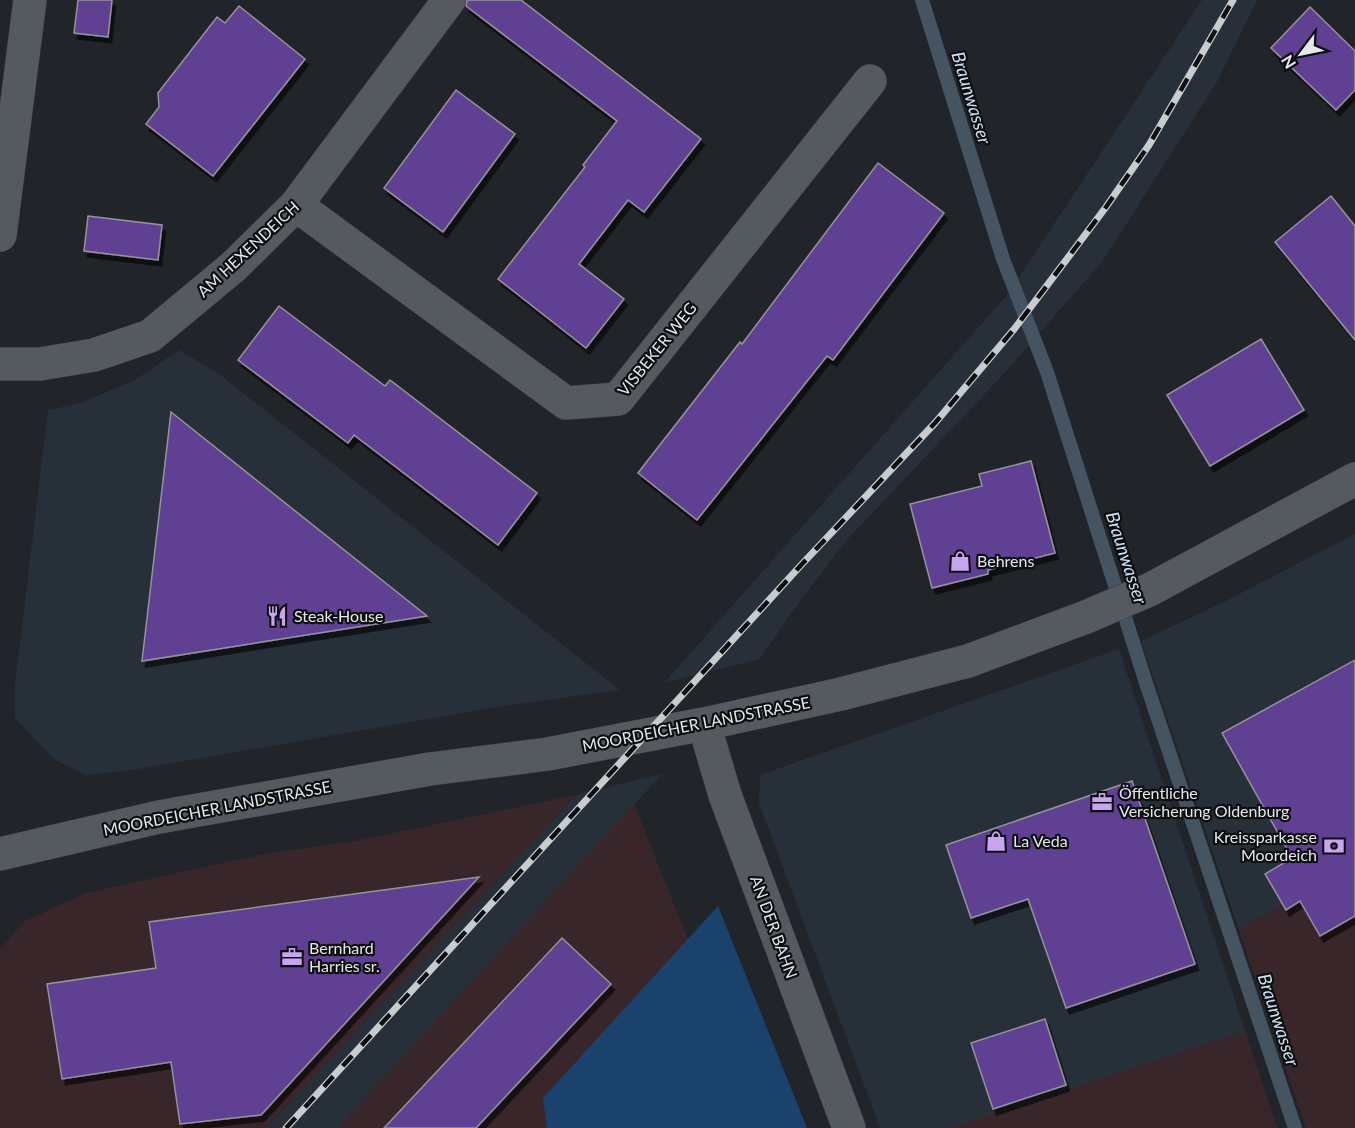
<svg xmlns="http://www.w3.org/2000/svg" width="1355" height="1128" viewBox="0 0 1355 1128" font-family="Lato,sans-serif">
  <defs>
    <filter id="shadow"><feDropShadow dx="3.5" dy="6" stdDeviation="0" flood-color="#0009"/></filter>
  </defs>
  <rect width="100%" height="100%" fill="#21252a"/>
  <path fill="#272f39" d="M1202,0H1257L1217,82L1102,262L1000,378L846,541L797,605L760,659L664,683L1007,295Z
    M179,350L219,374L620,690L503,706L132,770L86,775L55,760L15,718V685L48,410L81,403L135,380Z
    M1355,534V863L1239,930L1141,641L1224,602Z
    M1119,649L1277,1128H880L759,803L760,775Z
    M662,774L338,1128H266L576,795Z"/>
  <path fill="#39262a" d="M576,795L266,1128H0V949L25,921L86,893L269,853L355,841Z
    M634,804L763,1128H338Z
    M1355,863V1128H1306L1239,930Z
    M1245,1031L1277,1128H950Z"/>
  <path fill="#1b426d" d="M718,906L807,1128H547L543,1098Z"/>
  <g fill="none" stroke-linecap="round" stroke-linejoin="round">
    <path stroke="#455463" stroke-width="14" d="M922,0L1003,259L1047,372L1146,683L1295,1128"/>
  </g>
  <path fill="#5e4192" stroke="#95939a" stroke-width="1.5" filter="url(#shadow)" d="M78,0H112L108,37L74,33Z
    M467,0H521L701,139L644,212L628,200L579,264L624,299L586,348L498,279L585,167L583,165L617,121L466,6Z
    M239,6L305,59L213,176L146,124L159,107L158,93L217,17L225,23Z
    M1310,7L1355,51V90L1336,110L1271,48Z
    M456,90L515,134L443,232L384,188Z
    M878,163L944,213L833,360L827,356L697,520L638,473L740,342L742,344Z
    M1331,196L1355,226V340L1275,242Z
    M88,216L162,225L158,260L84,251Z
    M279,306L385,386L390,380L537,493L498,545L354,435L348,443L238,360Z
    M1261,339L1304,410L1210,466L1167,395Z
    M171,412L427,616L142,661Z
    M1031,461L1055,553L988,570V574L932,588L910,504L982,486L979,474Z
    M1355,660V916L1320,936L1300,901L1286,910L1265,874L1292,858L1222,733Z
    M1132,781L1195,964L1066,1008L1028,899L971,918L946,845Z
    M479,877L261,1115L180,1124L171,1062L62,1079L47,984L156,968L149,922Z
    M562,938L611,984L476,1128H384Z
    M1045,1019L1066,1085L993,1109L971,1043Z"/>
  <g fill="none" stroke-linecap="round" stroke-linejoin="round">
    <g stroke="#3f4246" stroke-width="34">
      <path id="street" d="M296,205L566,403L618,399L870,81
        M0,364H40L94,355L150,336L233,267L296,205L449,0
        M704,724L725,795L849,1128"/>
    </g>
    <g stroke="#3f4246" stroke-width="34">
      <path id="secondary" d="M0,235L30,0
        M0,854L159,817L430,769L548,754L704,724L841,694L968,661L1086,617L1149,590L1355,479"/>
    </g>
    <use href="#street" stroke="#555a60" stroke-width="33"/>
    <use href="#secondary" stroke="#555a60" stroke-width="33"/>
    <g stroke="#c8cccf" stroke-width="7">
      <path id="rail" d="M286,1128L803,563L935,423L1015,328L1106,207L1149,145L1233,0"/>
    </g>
    <use href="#rail" stroke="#0c0e10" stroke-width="4.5" stroke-dasharray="14" stroke-linecap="butt"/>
  </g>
  <defs>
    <g id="shop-bare" transform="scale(1.62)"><path d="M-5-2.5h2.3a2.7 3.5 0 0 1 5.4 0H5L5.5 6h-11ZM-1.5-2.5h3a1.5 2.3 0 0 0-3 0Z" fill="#c8a5ee" stroke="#0c0e10" stroke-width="2.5" paint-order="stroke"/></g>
    <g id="restaurant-bare" transform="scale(1.62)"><path d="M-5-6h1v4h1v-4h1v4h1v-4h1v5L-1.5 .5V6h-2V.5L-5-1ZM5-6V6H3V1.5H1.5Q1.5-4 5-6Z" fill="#c8a5ee" stroke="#0c0e10" stroke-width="2.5" paint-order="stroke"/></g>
    <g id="office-bare" transform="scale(1.62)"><path d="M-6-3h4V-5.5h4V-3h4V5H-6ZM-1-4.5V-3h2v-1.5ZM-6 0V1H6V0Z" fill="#c8a5ee" stroke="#0c0e10" stroke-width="2.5" paint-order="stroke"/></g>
    <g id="bank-bare" transform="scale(1.62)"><path d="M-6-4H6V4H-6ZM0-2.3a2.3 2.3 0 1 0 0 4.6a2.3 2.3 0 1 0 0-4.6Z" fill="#c8a5ee" stroke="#0c0e10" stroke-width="2.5" paint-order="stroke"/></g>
  </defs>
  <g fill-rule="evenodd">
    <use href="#shop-bare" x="960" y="561"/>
    <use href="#restaurant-bare" x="277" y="616"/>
    <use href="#office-bare" x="1102" y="802"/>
    <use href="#shop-bare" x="996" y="841"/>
    <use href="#bank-bare" x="1334" y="846"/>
    <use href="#office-bare" x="292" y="957"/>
  </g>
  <g text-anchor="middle" stroke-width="4.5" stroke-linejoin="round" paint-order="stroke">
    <g font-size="16" fill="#e5e8eb" stroke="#0c0e10">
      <text transform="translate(248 249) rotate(-43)" y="6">AM HEXENDEICH</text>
      <text transform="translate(657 349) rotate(-51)" y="6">VISBEKER WEG</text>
      <text transform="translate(696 724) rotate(-11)" y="6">MOORDEICHER LANDSTRASSE</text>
      <text transform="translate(217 808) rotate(-11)" y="6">MOORDEICHER LANDSTRASSE</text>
      <text transform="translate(774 927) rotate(70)" y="6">AN DER BAHN</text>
    </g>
    <g font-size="16" fill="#e5e8eb" stroke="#0c0e10" text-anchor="start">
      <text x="977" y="567">Behrens</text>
      <text x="294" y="622">Steak-House</text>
      <text x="1119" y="799">Öffentliche<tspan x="1119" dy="18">Versicherung Oldenburg</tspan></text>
      <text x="1317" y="843" text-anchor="end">Kreissparkasse<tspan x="1317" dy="18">Moordeich</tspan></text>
      <text x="1013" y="847">La Veda</text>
      <text x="309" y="954">Bernhard<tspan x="309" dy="18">Harries sr.</tspan></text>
    </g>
    <g font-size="18" font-style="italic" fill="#cee1f2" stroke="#0c0e10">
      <text transform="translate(971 98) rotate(73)" y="6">Braunwasser</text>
      <text transform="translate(1126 558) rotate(72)" y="6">Braunwasser</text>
      <text transform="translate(1278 1020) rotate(72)" y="6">Braunwasser</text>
    </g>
  </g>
  <g transform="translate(1301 54) rotate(238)" stroke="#0c0e10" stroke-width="4.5" paint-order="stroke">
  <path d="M0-4.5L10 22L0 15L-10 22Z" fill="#e5e8eb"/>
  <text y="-9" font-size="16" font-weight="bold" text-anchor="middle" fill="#e5e8eb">N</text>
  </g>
</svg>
